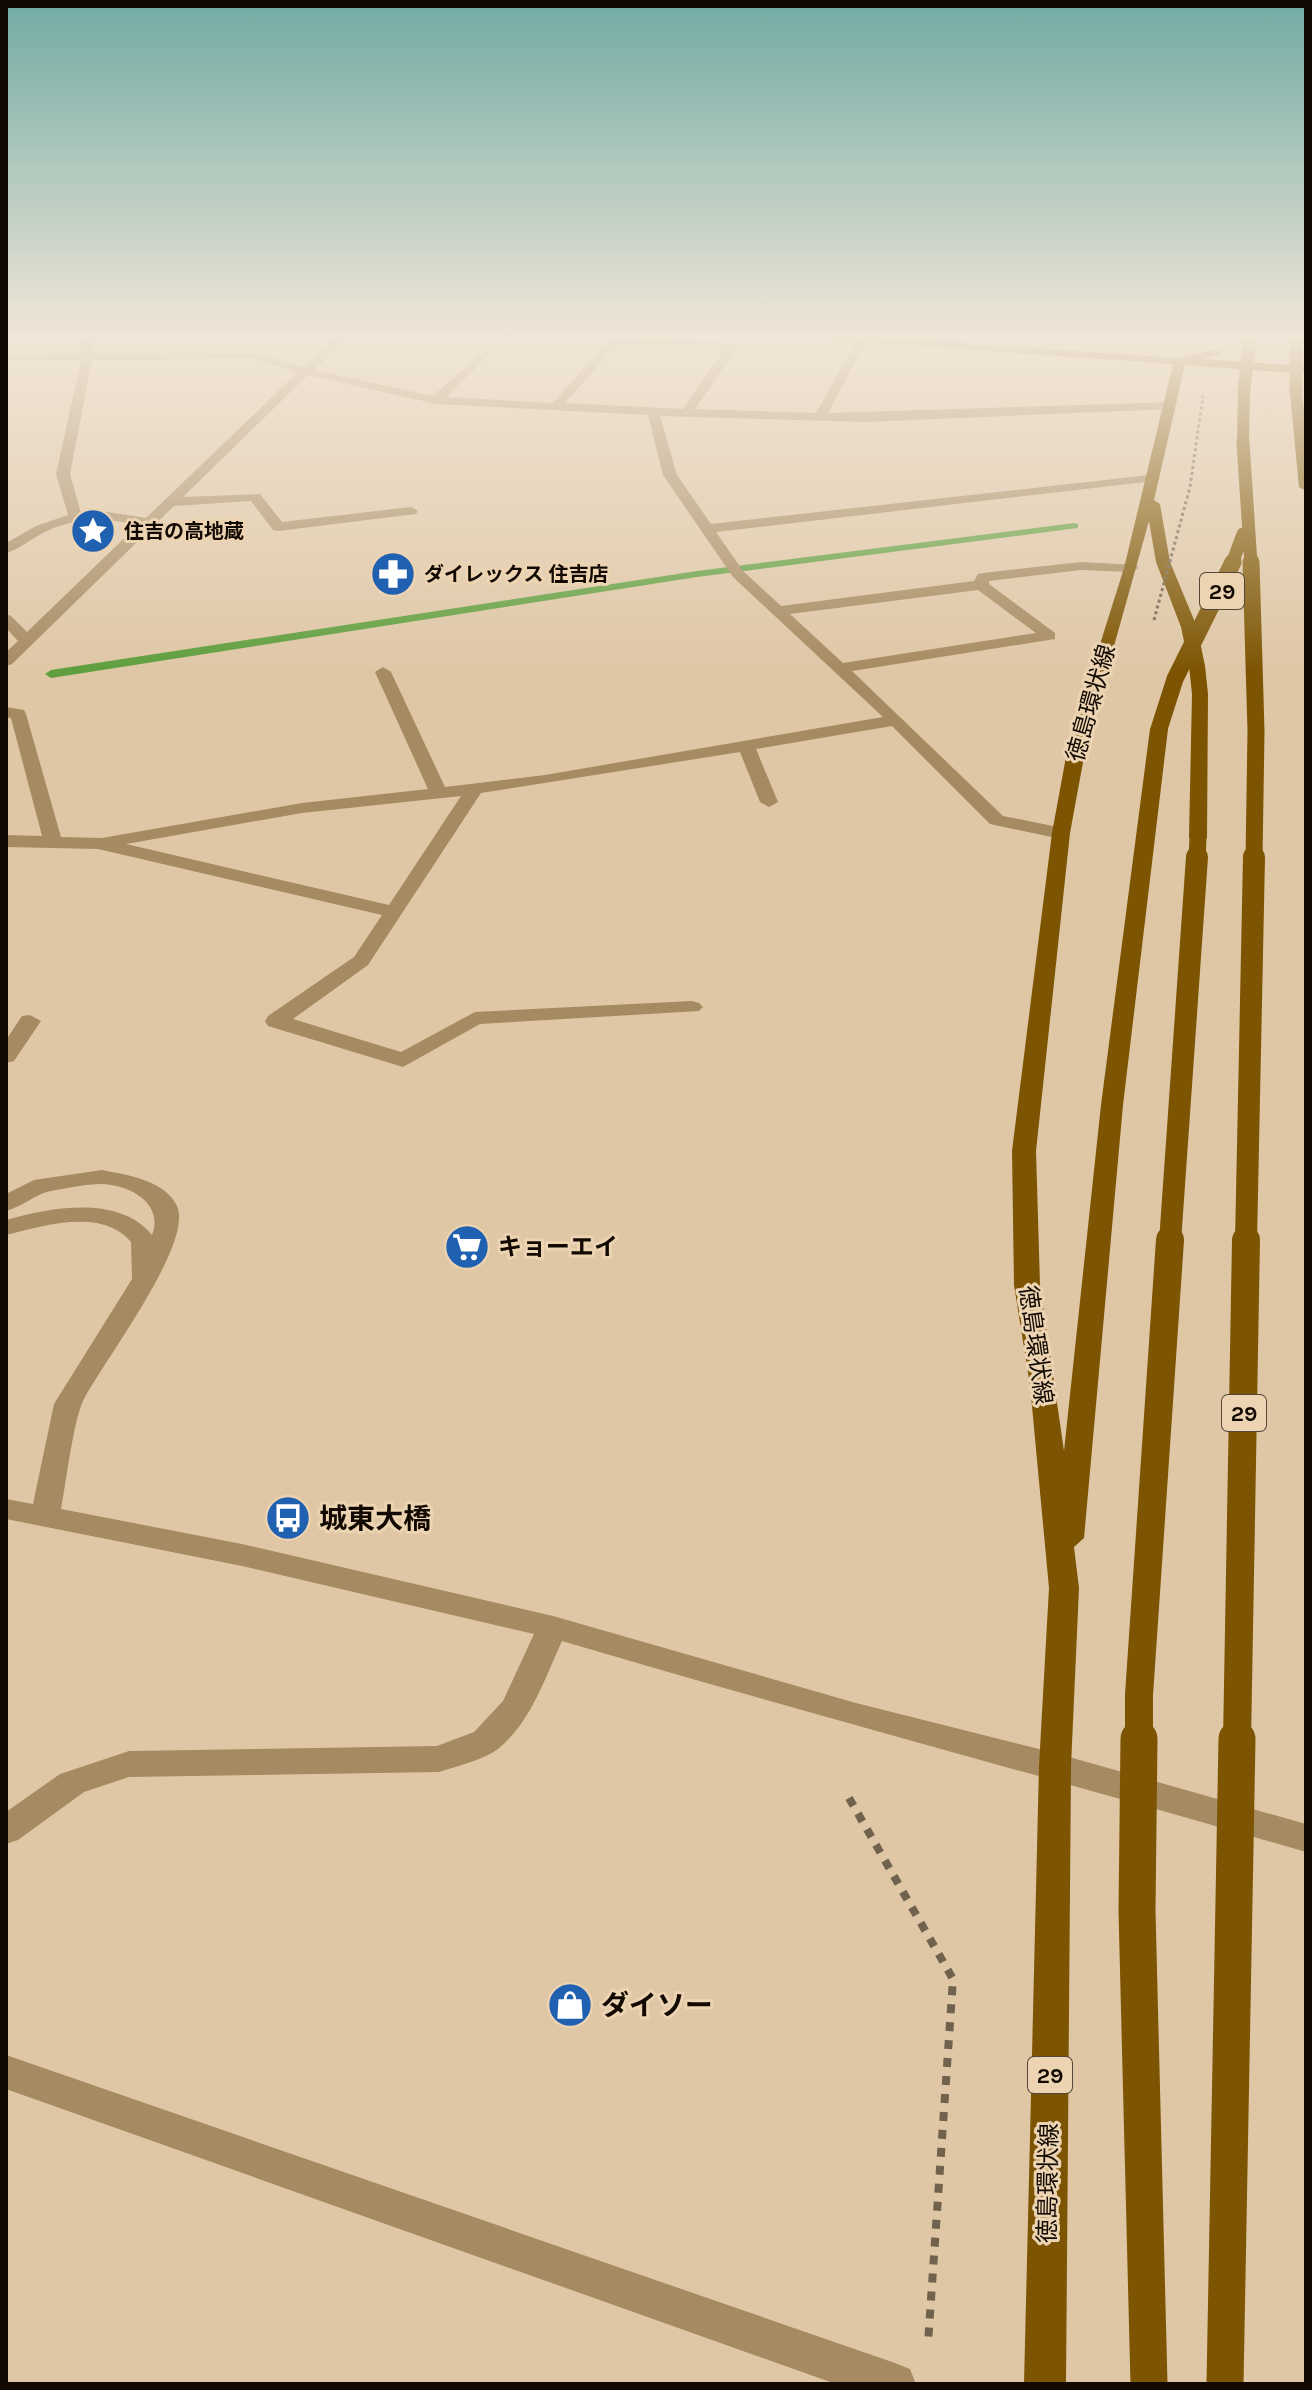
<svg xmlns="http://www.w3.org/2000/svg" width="1312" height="2390" viewBox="0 0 1312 2390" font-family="Karla,'Noto Sans JP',sans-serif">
  <rect width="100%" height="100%" fill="#dfc7a6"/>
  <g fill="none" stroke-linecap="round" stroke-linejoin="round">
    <path fill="#5e9e3d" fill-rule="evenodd" d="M1074,523L1078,524V528L697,577L51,678L45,674L51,670L697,571Z"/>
    <path stroke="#71624e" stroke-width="8" stroke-dasharray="9 9" stroke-linecap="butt" d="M849,1798L953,1979L928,2343"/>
    <path fill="#a68a61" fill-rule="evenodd" d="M82,337H94L93,353H256L303,367L335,337H347L314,370L433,396L486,349L492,352L490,354L446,397L553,403L607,342L626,339L732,343L738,346L695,409L816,413L858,339L868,337L828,413L1175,402V408L1171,409L866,422L660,416L677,475L711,524L1159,474V480L1154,481L716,532L743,571L781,606L974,581L978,574L983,573L1081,562L1136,565L1138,568L1131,572L1081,570L989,581V584L1055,633V639L852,671L1003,816L1068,829L1070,833L1061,839L990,824L892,726L756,749L778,802L769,807L760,802L740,752L481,793L368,965L293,1019L401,1052L475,1012L692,1001L699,1003L703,1007L699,1011L480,1024L403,1067L268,1026L265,1021L268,1016L354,957L382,915L98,849L6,847V835L42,836L11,718L6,717V707L24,710L26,714L61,837L102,838L302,803L428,789L375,672L383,667L391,672L445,787L545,775L883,717L733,577L663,475L648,415L436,404L308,375L183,497L260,494L282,522L411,507L418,511L416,514L278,531L273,530L251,501L174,506L12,664L6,666V652L18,641L6,628V614L11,616L27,632L138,525C106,518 75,517 45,532C32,538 20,549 6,553V543L36,526L68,515L56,474L81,360H6V354L81,353ZM626,345L724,349L683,409L565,403L615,347ZM255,359L297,373L146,518L108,512L81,513L70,474L92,360ZM978,590L1036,633L843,663L790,614ZM461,796L389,905L126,844L302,813Z
      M30,1015L41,1021L14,1061L6,1063V1040L22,1016Z
      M102,1170C127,1175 165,1180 177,1206C194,1244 102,1363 83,1401C73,1423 66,1483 61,1509L242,1544L553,1616L856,1703L1055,1753L1306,1824V1852C1058,1780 809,1714 562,1641C545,1678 531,1722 498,1749C483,1760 457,1766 439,1772L129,1777L84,1792L18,1840L6,1844V1812L60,1774L129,1751L437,1746L474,1732L503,1701L534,1634L242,1566L6,1519V1499L33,1504L54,1404L132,1279L131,1242C102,1207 43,1226 6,1235V1220C50,1208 118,1194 152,1235C164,1204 131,1185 101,1184C86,1184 67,1188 51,1191C35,1194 22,1207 6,1211V1194L34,1180Z
      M6,2055L895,2363L910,2369L916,2384H836L6,2089Z"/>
    <path fill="#7c5402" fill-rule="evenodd" d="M826,337H880L1179,358L1218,349L1222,350V354L1202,359L1306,366V374L1185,365L1154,500L1160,504L1170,562L1197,627L1205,666L1208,694L1207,838L1198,844L1189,838L1192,694L1189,666L1181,627L1156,562L1149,521L1086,746L1070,833L1036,1151L1040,1285L1064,1451L1101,1105L1150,729L1153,725H1165L1168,729L1123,1105L1084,1538L1074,1547L1079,1588L1071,1766L1066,2384H1024L1039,1766L1049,1588L1030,1385L1014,1285L1012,1151L1052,833L1068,746L1124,568L1173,364L832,340Z
      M1244,386L1250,390L1249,442L1243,446L1237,442L1238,390Z
      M1296,389L1302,393L1306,428V491L1299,487L1290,393Z"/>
    <path stroke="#71624e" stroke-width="3" stroke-dasharray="3 3" stroke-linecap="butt" d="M1154,620L1190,487L1203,396"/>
    <path stroke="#7c5402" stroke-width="13" d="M1296,337V393
      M1244,390L1250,337
      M1243,442L1251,564
      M1232,564L1243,534"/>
    <path stroke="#7c5402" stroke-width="17" d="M1251,562L1256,731L1254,859
      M1159,729L1175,679L1233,562
      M1197,859L1198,838"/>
    <path stroke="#7c5402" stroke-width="22" d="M1170,1242L1197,857
      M1246,1242L1254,857"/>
    <path stroke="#7c5402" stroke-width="28" d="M1139,1741V1695L1170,1240
      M1237,1741L1246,1240"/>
    <path stroke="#7c5402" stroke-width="37" d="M1139,1739L1137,1911L1149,2384
      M1225,2384L1237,1739"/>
  </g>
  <linearGradient id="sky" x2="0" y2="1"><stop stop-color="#71aba4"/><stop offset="0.5" stop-color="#f1e6d7"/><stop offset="1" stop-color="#f1e6d7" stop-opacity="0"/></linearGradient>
  <rect width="1312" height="672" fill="url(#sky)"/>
  <defs>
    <g id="sight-disc" transform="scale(2.3)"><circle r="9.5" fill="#2060b1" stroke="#ecd4b3"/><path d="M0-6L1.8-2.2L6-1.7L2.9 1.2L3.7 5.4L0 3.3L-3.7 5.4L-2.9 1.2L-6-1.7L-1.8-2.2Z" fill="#fff"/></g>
    <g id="pharmacy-disc" transform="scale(2.3)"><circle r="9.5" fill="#2060b1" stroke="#ecd4b3"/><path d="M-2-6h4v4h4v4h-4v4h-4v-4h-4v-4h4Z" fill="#fff"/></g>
    <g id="supermarket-disc" transform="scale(2.3)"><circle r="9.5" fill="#2060b1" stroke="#ecd4b3"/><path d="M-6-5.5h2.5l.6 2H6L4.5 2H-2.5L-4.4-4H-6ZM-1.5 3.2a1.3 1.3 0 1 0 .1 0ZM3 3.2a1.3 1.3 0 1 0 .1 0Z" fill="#fff"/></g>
    <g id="bus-disc" transform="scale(2.3)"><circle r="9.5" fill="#2060b1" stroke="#ecd4b3"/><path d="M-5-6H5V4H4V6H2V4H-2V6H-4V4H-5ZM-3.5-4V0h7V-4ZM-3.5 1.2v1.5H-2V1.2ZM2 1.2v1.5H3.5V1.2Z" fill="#fff"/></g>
    <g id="shop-disc" transform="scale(2.3)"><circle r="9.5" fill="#2060b1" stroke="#ecd4b3"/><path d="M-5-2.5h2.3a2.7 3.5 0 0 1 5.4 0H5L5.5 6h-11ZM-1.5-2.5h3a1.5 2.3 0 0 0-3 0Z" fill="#fff"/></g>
  </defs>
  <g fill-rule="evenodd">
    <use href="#sight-disc" x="93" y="531"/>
    <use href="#pharmacy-disc" x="393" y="574"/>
    <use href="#supermarket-disc" x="467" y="1247"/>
    <use href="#bus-disc" x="288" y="1518"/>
    <use href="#shop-disc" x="570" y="2005"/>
  </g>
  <g text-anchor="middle" stroke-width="6" stroke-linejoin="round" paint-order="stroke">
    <g font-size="20" font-weight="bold" fill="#120a02" stroke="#ecd4b3" text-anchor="start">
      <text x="124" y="538">住吉の高地蔵</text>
      <text x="424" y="581">ダイレックス 住吉店</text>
    </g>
    <g fill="#ecd4b3" stroke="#534737" stroke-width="2">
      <rect x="1200" y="573" width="44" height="36" rx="6"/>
      <rect x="1222" y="1395" width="44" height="36" rx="6"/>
      <rect x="1028" y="2057" width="44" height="36" rx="6"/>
    </g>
    <g font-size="22" font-weight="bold" fill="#120a02">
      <text x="1222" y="599">29</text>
      <text x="1244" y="1421">29</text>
      <text x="1050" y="2083">29</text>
    </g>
    <g font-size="24" fill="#120a02" stroke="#ecd4b3">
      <text transform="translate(1091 703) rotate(-74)" y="8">徳島環状線</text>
      <text transform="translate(1036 1345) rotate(82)" y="8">徳島環状線</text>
      <text transform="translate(1048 2183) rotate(-89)" y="8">徳島環状線</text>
    </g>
    <g font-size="24" font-weight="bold" fill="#120a02" stroke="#ecd4b3" text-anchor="start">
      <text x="498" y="1255">キョーエイ</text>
    </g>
    <g font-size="28" font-weight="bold" fill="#120a02" stroke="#ecd4b3" text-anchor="start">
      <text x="319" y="1528">城東大橋</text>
      <text x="601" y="2015">ダイソー</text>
    </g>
  </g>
  <rect width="1312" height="2390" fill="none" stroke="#120a02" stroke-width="16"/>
</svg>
